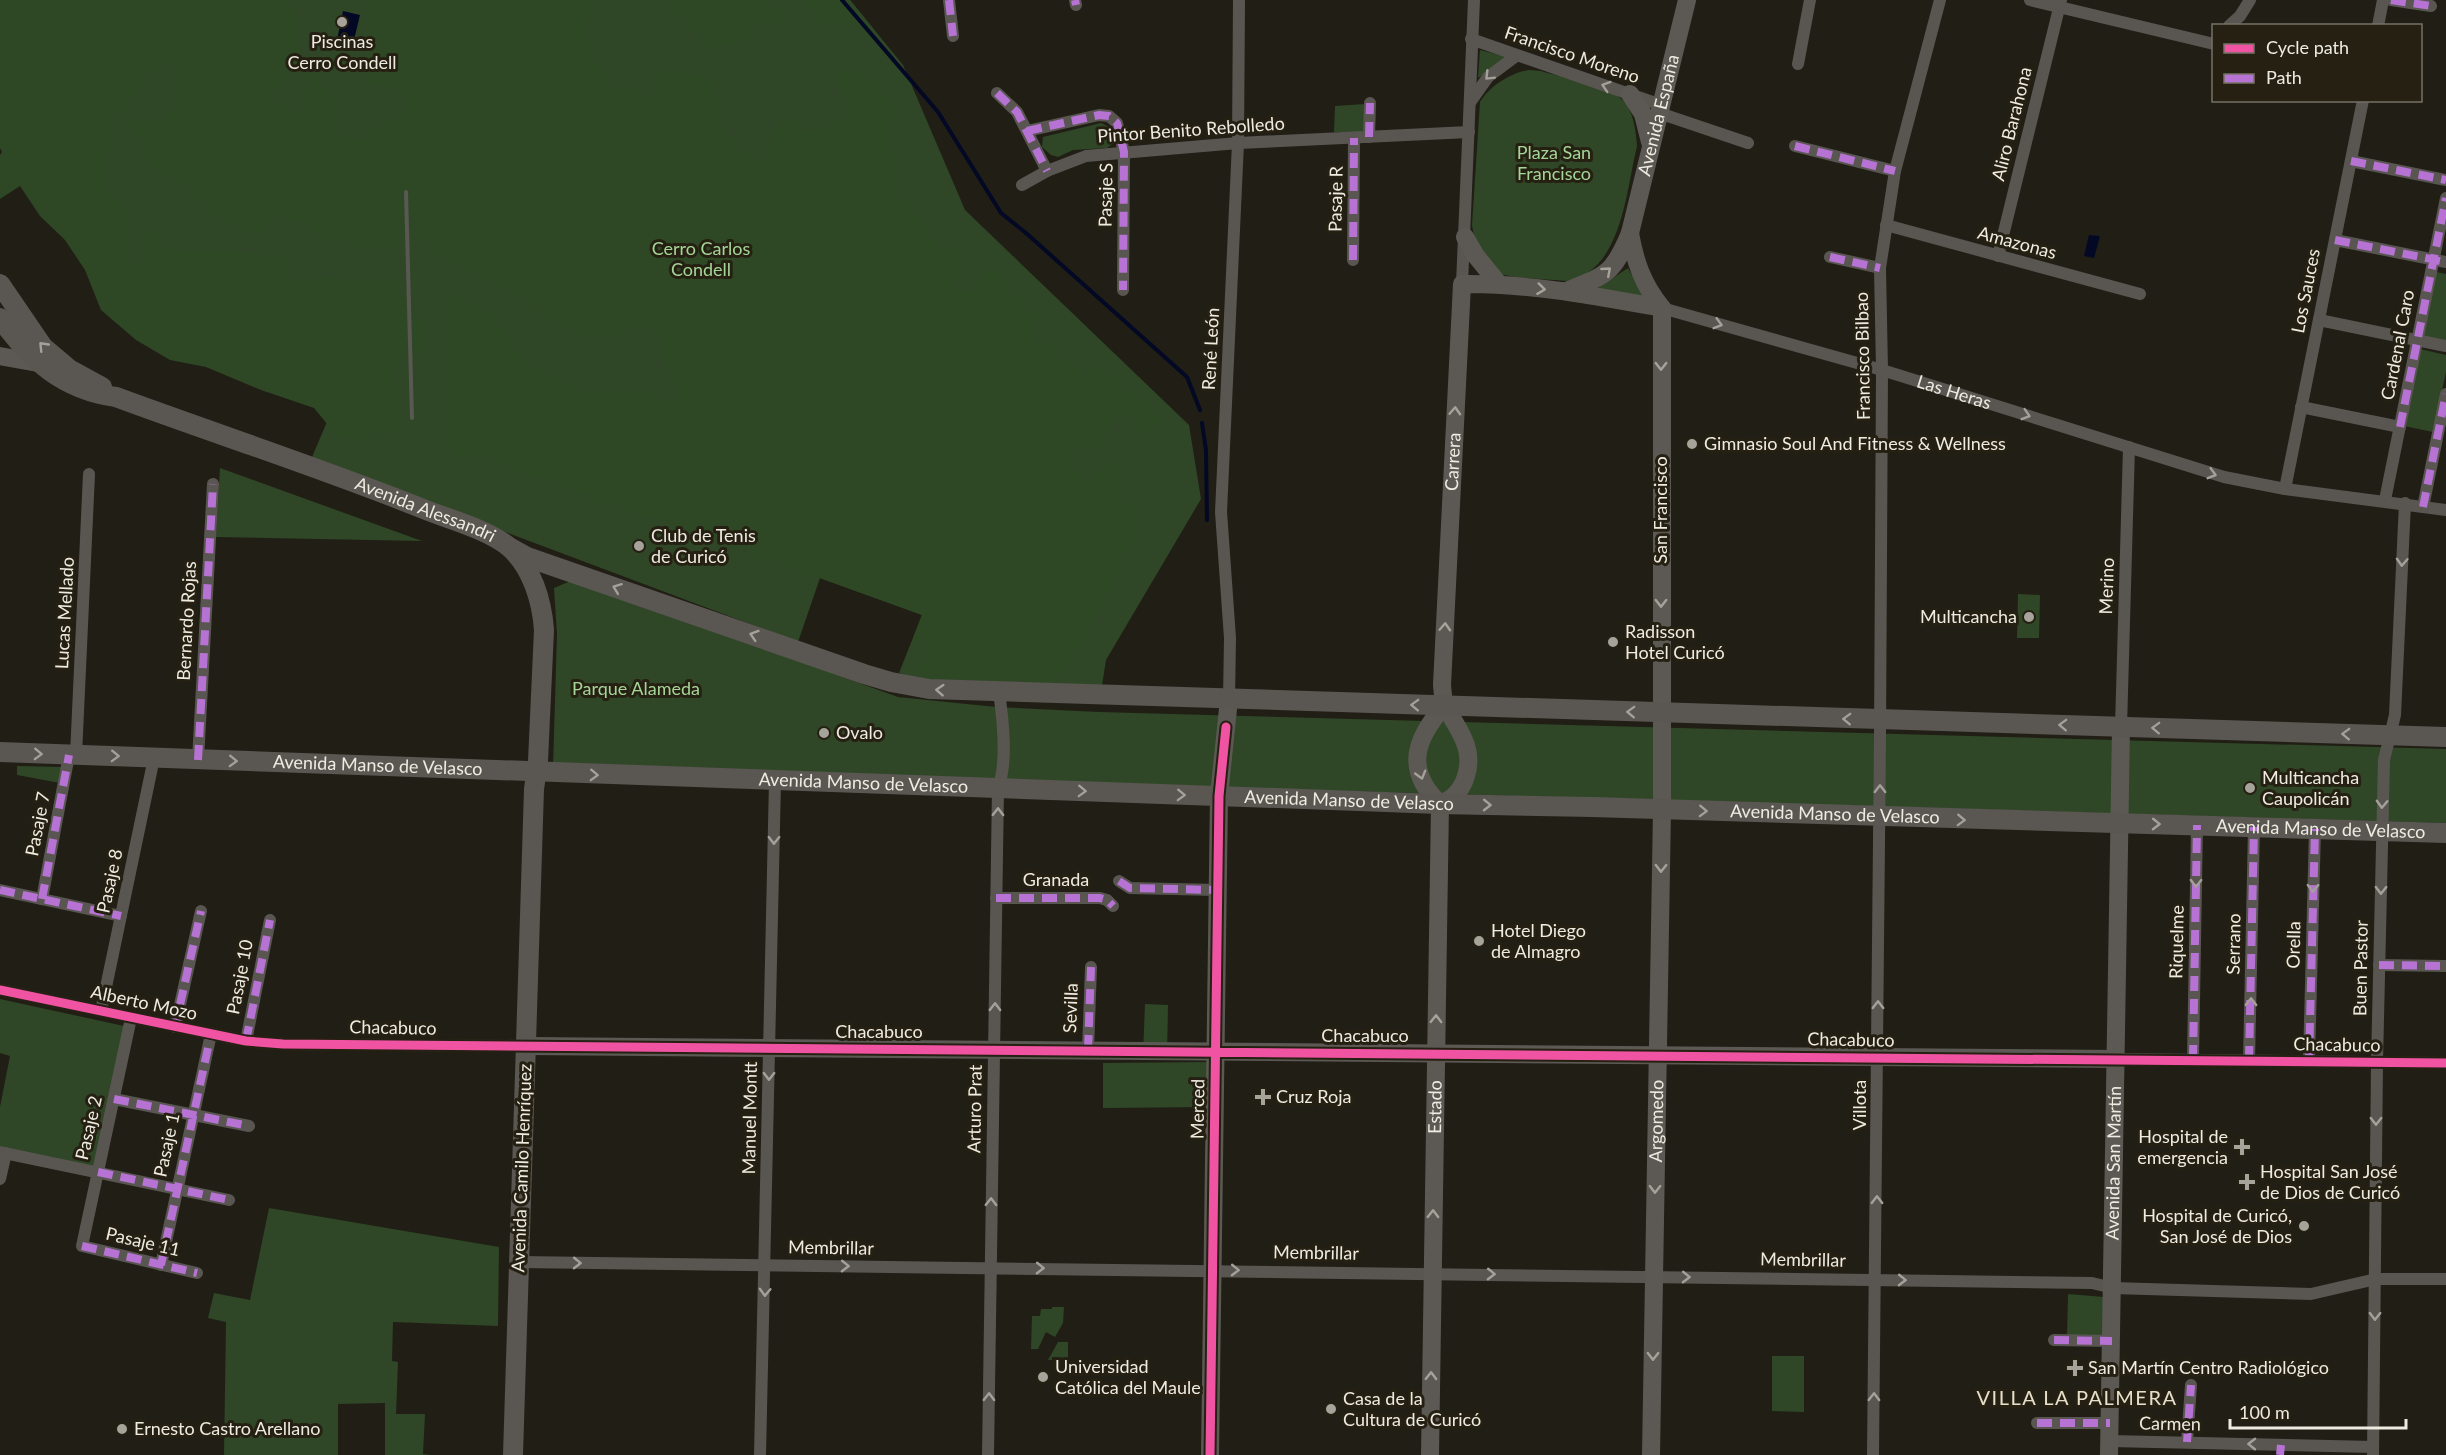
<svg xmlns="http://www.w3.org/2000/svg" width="2446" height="1455" viewBox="0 0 2446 1455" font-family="Lato,sans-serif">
  <rect width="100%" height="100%" fill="#211e16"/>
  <path fill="#2f4726" d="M0,0H850L903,65L965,210L1189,425L1201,499L1106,660L1101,692L927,682L899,673L922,615L820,578L798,642L460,515L312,457L335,403L133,321Z
    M1480,50L1507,57L1478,78Z
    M1529,70L1541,71C1560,77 1617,87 1627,105C1634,117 1636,132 1637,146C1626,191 1622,270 1568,281C1555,280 1507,278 1498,273C1483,266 1474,240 1472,225L1480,102C1490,86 1510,73 1529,70Z
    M1365,104L1364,132H1334L1335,106Z
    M1101,123L1109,127L1114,143L1107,148L1073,150L1058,157L1051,155L1042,147L1043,137Z
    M1628,268L1645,299L1596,289Z
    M2436,272L2446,274V345L2422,340Z
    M2420,349L2446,355V372L2433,432L2404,426Z
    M220,468L422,541L216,537Z
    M573,580L898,697L996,707L1099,712L2446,749V823L553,768L557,634L554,588Z
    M2018,594L2040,595L2039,638H2017Z
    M17,766L63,767L60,783L17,775Z
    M0,999L124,1026L95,1168L0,1148V1107L10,1056L0,1053Z
    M1145,1004L1168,1005L1167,1055H1143Z
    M1209,1062V1107L1103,1108V1063Z
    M269,1208L499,1247L498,1326L393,1322L392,1361L398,1362L396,1414H425L423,1454L431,1455H385V1403L338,1404V1455H224L226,1322L208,1318L214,1293L250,1300Z
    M2068,1294L2104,1297V1338L2067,1337Z
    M1052,1307H1064L1063,1323L1055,1337L1046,1332L1038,1349H1031L1032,1316H1040L1041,1309H1052Z
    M1058,1342H1068V1358L1052,1357V1360H1048Z
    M1772,1356H1804V1412L1772,1411Z"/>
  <path fill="#2e4825" d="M0,0H291L300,60L268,99L290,113L306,112L312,63L334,106L332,137L362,141L407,111L409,90L366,83L361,56L372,17L360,0H602L587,10L585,35L607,83L654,102L659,71L697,76L710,84L725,134L737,150L764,164L781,118L810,134L847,114L836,67L880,81L893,117L884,133L891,155L894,192L912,209L939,248L963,258L949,294L976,290L989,266L1035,316L1032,341L1053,351L1086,378L1094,364L1160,416L1150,432L1118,410L1098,447L1065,446L1084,486L1114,459L1115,509L1132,504L1139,526L1100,607L1052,688H1029L1016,672L1000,688L915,678L920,663L942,648L913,638L922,615L482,456L457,459L444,431L443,356L452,341L445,309L459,297L496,320L528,369L595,395L645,391L673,408L680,389L667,369L664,337L629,323L614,336L582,334L495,282L432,248L419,233L381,250L325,239L303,220L276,217L256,236L211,211L183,183L154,169L131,126L144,112L164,129L178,97L181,57L150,71L128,106L111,118L101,185L123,209L133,271L147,270L144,233L177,252L234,251L283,260L289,281L323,277L391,280L424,328L422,350L390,370L398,395V434L389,426L366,440L337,436L314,408L261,390L206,367L170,360L136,340L101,310L85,270L65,240L40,216L20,186L0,199V155L2,152L0,148Z
    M677,0H764L792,26L759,23L741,45L735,41L708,51L696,31L676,12Z
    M806,0H850L872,27L823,25Z"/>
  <path fill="#030825" d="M343,11L360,15L352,48L336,45Z
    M2089,235L2100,236L2094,258L2084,256Z"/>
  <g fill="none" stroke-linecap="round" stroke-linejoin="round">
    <path stroke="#030825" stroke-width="4" d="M842,0L938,112L1001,213L1026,233L1187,377L1200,410
      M1202,423L1206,450L1207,520"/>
    <g stroke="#595652" stroke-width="12">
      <path d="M949,0L953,36"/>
      <path d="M1075,0L1076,5"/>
      <path d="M2030,0L2214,44"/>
      <path d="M2391,0L2431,6"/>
      <path d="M2229,26L2240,16L2250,0"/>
      <path d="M2378,26L2383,0"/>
      <path d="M1471,39L1661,105"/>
      <path d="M1798,64L1810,0"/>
      <path d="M997,93L1017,112L1047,171"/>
      <path d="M1471,101L1488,77L1516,56"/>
      <path d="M1659,113L1748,143"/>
      <path d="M1027,131L1099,115L1109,116L1117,123L1124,152L1123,290"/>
      <path d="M1369,137L1370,103"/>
      <path d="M1795,146L1895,171"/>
      <path d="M2351,161L2446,180"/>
      <path d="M1022,185L1047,171L1086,156L1238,143L1469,132"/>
      <path d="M1886,225L2140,294"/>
      <path d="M2335,240L2446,262"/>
      <path d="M1998,256L2061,0"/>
      <path d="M1830,257L1880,268"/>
      <path d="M1353,260L1354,138"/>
      <path d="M1462,284L1474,0"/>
      <path id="s1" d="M1662,308L1882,370L2224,477L2285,489L2446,510"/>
      <path d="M2319,320L2446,346"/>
      <path d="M2301,407L2400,427"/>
      <path d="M2285,489L2363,100"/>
      <path d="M2385,500L2446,198"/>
      <path d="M2423,507L2446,394"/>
      <path d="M1229,699L1230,638L1221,512L1238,143L1239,0"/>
      <path d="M2121,727L2129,447"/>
      <path d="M76,755L89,474"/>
      <path d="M198,760L213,484"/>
      <path d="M1119,881L1130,888L1217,890"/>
      <path d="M0,890L121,916"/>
      <path d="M996,898H1100L1107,900L1113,906"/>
      <path d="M42,899L69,755"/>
      <path d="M2379,965L2446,966"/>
      <path d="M0,990L246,1041L283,1044L525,1046"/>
      <path d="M101,1011L154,758"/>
      <path d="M131,1018L82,1246L197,1273"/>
      <path d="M175,1027L201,911"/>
      <path d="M246,1041L270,920"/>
      <path d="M1088,1050L1091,967"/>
      <path d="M2117,1059L2446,1063"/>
      <path d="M2193,1060L2197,825"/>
      <path d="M2249,1061L2254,827"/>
      <path d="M2309,1061L2315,829"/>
      <path d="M114,1099L249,1126"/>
      <path d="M0,1152L229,1200"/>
      <path d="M0,1179L6,1153"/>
      <path d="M519,1262L2092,1283L2113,1288L2311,1294L2376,1279H2446"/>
      <path d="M161,1265L211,1034"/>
      <path d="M2054,1340L2112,1341"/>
      <path d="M2037,1423H2110"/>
      <path d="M2110,1441L2373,1447"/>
      <path d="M2187,1442L2191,1385"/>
      <path d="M760,1455L775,781"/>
      <path d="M988,1455L998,788C1008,762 1003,720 999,692"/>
      <path d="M1873,1455L1880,738L1882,370L1880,268L1895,171L1940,0"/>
      <path d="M2373,1455L2377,1062L2384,760L2395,715L2405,503"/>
    </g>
    <g stroke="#5c5954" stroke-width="18">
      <path d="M1630,94L1643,114L1650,142"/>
      <path d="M1630,233C1635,262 1643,285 1662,308"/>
      <path d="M1465,237L1476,256L1498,283"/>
      <path id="s2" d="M1566,291C1607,275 1613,274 1630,233L1687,0"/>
      <path d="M0,356L38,363"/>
      <path id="s3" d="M1440,804C1404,770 1415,739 1444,706L1442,685L1462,284C1529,283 1595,296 1662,308"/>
      <path d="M1440,804C1466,795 1475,763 1463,738C1458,727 1451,716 1444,706"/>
      <path d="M525,1046L2117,1059"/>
      <path d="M1210,1455L1219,796L1229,699"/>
      <path id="s4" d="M1430,1455L1440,804"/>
      <path id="s5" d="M1651,1455L1662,810V308"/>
      <path id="s6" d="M2109,1455L2121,727"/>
    </g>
    <g stroke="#5a5652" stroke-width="20">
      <path d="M0,284L43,347L69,369L102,387"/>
      <path id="s7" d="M0,318C30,360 63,390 116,397C219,435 324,469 426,510C451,520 489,530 509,547C532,567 542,601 544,630L538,761L534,789L513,1455"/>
      <path d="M509,547L527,557L864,674L891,682L929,689L2446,737"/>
      <path id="s8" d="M0,752L1440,804L1592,807L2446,833"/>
    </g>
    <path stroke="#5a5853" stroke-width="4" d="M406,192L412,418"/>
    <path stroke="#b673d3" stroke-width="8" stroke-dasharray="15 8" stroke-linecap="butt" d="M949,0L953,36
      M1075,0L1076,5
      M2391,0L2431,6
      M997,93L1017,112L1047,171
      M1027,131L1099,115L1109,116L1117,123L1124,152L1123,290
      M1369,137L1370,103
      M1795,146L1895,171
      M2351,161L2446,180
      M2335,240L2446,262
      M1830,257L1880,268
      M1353,260L1354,138
      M2400,427L2446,198
      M2423,507L2446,394
      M198,760L213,484
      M1119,881L1130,888L1217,890
      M0,890L121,916
      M996,898H1100L1107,900L1113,906
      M42,899L69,755
      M2379,965L2446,966
      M175,1027L201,911
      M246,1041L270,920
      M1088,1050L1091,967
      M2193,1060L2197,825
      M2249,1061L2254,827
      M2309,1061L2315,829
      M114,1099L249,1126
      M98,1172L229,1200
      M82,1246L197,1273
      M161,1265L211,1034
      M2054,1340L2112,1341
      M2037,1423H2110
      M2187,1442L2191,1385
      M2280,1455L2281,1445"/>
    <g stroke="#252012" stroke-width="13">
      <path id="cycleway" d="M0,990L246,1041L283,1044L2446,1063
        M1210,1455L1219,796L1226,727"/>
    </g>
    <use href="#cycleway" stroke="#f153a3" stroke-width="9"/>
  </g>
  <defs><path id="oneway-chevron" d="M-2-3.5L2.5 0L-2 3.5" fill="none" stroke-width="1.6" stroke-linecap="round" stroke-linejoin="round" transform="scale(1.5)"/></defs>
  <g stroke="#a4a09a">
    <use href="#oneway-chevron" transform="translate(1489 76) rotate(135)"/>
    <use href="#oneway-chevron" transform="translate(1606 86) rotate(-162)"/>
    <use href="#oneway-chevron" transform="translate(1718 324) rotate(16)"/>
    <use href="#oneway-chevron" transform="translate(43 346) rotate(-134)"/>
    <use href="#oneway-chevron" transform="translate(2026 415) rotate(17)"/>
    <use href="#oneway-chevron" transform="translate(2212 474) rotate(16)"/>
    <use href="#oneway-chevron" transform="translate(2402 562) rotate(93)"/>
    <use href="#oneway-chevron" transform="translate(617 588) rotate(-159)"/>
    <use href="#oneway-chevron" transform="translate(754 635) rotate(-162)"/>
    <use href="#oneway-chevron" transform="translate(940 690) rotate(-176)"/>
    <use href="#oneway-chevron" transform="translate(1415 705) rotate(-178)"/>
    <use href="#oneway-chevron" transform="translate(1631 712) rotate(-178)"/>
    <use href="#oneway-chevron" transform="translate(1847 719) rotate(-178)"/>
    <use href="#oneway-chevron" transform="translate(2063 725) rotate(-178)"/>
    <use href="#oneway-chevron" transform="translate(2156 728) rotate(-178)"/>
    <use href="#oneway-chevron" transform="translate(2346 734) rotate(-178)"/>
    <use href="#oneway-chevron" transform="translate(38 754) rotate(2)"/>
    <use href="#oneway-chevron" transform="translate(115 756) rotate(2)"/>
    <use href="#oneway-chevron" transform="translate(233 761) rotate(2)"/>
    <use href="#oneway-chevron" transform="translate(594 775) rotate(2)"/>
    <use href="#oneway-chevron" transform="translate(1880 789) rotate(-90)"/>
    <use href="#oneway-chevron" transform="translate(1082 791) rotate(2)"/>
    <use href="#oneway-chevron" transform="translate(1181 795) rotate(2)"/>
    <use href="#oneway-chevron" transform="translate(2382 804) rotate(92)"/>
    <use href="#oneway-chevron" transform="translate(1487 805) rotate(1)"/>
    <use href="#oneway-chevron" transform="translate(1703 811) rotate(2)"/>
    <use href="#oneway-chevron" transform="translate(998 812) rotate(-89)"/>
    <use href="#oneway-chevron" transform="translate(1961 820) rotate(2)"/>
    <use href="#oneway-chevron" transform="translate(2156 824) rotate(1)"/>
    <use href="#oneway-chevron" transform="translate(774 840) rotate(91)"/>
    <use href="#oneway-chevron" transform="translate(2196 883) rotate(91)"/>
    <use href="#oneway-chevron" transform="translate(2313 888) rotate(91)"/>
    <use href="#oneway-chevron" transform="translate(2381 890) rotate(91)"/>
    <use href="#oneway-chevron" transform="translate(2251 1002) rotate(-89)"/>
    <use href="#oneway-chevron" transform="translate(1878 1005) rotate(-90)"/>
    <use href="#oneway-chevron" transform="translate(995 1007) rotate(-89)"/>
    <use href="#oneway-chevron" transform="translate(769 1076) rotate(91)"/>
    <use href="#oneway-chevron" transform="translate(2376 1121) rotate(90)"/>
    <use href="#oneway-chevron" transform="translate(1877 1200) rotate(-90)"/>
    <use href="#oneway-chevron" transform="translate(991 1202) rotate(-89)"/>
    <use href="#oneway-chevron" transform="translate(577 1263) rotate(1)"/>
    <use href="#oneway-chevron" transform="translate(845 1266) rotate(1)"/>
    <use href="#oneway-chevron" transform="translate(1040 1268) rotate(1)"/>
    <use href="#oneway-chevron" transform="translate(1235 1270) rotate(1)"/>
    <use href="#oneway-chevron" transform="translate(1491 1274) rotate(1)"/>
    <use href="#oneway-chevron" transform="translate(1686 1277) rotate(1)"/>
    <use href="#oneway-chevron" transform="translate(1902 1280) rotate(1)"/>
    <use href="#oneway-chevron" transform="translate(765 1292) rotate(92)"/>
    <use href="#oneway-chevron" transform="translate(2375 1316) rotate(91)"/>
    <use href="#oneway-chevron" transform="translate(989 1397) rotate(-89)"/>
    <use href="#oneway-chevron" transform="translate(1874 1397) rotate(-89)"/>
    <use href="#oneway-chevron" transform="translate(2252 1444) rotate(-179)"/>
  </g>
  <g stroke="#a5a29a">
    <use href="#oneway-chevron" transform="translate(1607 271) rotate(-41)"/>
    <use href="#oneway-chevron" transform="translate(1541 289) rotate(7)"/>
    <use href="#oneway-chevron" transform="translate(1661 366) rotate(90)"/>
    <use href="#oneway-chevron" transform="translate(1455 411) rotate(-87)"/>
    <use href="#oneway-chevron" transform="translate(1661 603) rotate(90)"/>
    <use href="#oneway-chevron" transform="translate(1445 627) rotate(-87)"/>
    <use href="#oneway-chevron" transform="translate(1421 775) rotate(74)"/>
    <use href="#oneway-chevron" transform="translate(1661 868) rotate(91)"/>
    <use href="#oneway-chevron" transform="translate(1436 1019) rotate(-89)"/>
    <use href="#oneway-chevron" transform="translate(1655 1189) rotate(91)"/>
    <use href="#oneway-chevron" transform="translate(1433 1214) rotate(-89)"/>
    <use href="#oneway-chevron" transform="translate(1653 1356) rotate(91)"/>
    <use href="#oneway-chevron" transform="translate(1431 1376) rotate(-89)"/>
  </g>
  <g fill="#a6a39a" stroke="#252012" stroke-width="2">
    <circle cx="342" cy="22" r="6"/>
    <circle cx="1692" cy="444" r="6"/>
    <circle cx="639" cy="546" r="6"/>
    <circle cx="2029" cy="617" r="6"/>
    <circle cx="1613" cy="642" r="6"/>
    <circle cx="824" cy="733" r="6"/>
    <circle cx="2250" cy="788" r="6"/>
    <circle cx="1479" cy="941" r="6"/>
    <path d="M1260 1088h6v6h6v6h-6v6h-6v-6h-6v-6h6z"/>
    <path d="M2239 1138h6v6h6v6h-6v6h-6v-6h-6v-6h6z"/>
    <path d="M2244 1173h6v6h6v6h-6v6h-6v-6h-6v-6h6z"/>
    <circle cx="2304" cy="1226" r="6"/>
    <path d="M2072 1359h6v6h6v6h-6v6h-6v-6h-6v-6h6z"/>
    <circle cx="1043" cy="1377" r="6"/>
    <circle cx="1331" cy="1409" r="6"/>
    <circle cx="122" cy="1429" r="6"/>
  </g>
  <g text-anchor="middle" stroke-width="6" stroke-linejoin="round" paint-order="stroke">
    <g font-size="18" fill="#eeebe1" stroke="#252012" text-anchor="start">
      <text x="342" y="48" text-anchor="middle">Piscinas<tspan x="342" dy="21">Cerro Condell</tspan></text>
      <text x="1704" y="450">Gimnasio Soul And Fitness &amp; Wellness</text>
      <text x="651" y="542">Club de Tenis<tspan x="651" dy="21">de Curicó</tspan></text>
      <text x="2017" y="623" text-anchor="end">Multicancha</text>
      <text x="1625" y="638">Radisson<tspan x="1625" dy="21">Hotel Curicó</tspan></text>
      <text x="836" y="739">Ovalo</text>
      <text x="2262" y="784">Multicancha<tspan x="2262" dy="21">Caupolicán</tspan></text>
      <text x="1491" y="937">Hotel Diego<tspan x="1491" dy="21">de Almagro</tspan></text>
      <text x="1276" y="1103">Cruz Roja</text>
      <text x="2228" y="1143" text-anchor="end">Hospital de<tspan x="2228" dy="21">emergencia</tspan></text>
      <text x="2260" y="1178">Hospital San José<tspan x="2260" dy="21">de Dios de Curicó</tspan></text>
      <text x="2292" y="1222" text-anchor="end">Hospital de Curicó,<tspan x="2292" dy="21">San José de Dios</tspan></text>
      <text x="1055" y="1373">Universidad<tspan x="1055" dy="21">Católica del Maule</tspan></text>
      <text x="2088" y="1374">San Martín Centro Radiológico</text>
      <text x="1343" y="1405">Casa de la<tspan x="1343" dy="21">Cultura de Curicó</tspan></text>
      <text x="134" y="1435">Ernesto Castro Arellano</text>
    </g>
    <g font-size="18" fill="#eeebe1" stroke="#252012">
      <text transform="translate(1572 55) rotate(19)" y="6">Francisco Moreno</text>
      <text dy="6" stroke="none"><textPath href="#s2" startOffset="212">Avenida España</textPath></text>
      <text transform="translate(2012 124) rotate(-76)" y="6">Aliro Barahona</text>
      <text transform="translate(1191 130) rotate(-4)" y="6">Pintor Benito Rebolledo</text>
      <text transform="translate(1106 195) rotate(-89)" y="6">Pasaje S</text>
      <text transform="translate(1336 199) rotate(-89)" y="6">Pasaje R</text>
      <text transform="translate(2017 243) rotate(15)" y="6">Amazonas</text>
      <text transform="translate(2306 291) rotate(-79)" y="6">Los Sauces</text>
      <text transform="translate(2398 345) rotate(-79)" y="6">Cardenal Caro</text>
      <text transform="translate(1211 349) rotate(-87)" y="6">René León</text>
      <text transform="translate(1863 356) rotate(-91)" y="6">Francisco Bilbao</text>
      <text dy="6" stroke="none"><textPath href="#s1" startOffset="304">Las Heras</textPath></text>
      <text dy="6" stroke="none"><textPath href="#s3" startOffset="357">Carrera</textPath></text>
      <text transform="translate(1661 510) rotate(-90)" y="6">San Francisco</text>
      <text dy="6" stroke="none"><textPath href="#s7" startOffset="474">Avenida Alessandri</textPath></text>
      <text transform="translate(2107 586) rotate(-88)" y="6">Merino</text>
      <text transform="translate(65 613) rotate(-87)" y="6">Lucas Mellado</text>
      <text transform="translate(187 621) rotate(-87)" y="6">Bernardo Rojas</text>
      <text dy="6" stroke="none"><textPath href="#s8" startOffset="378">Avenida Manso de Velasco</textPath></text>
      <text dy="6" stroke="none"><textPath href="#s8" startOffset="864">Avenida Manso de Velasco</textPath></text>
      <text dy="6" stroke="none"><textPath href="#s8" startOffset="1350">Avenida Manso de Velasco</textPath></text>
      <text dy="6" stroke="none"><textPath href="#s8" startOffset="1836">Avenida Manso de Velasco</textPath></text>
      <text transform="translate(38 824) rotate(-79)" y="6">Pasaje 7</text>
      <text dy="6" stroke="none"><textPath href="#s8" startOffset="2322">Avenida Manso de Velasco</textPath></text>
      <text x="1056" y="886">Granada</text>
      <text transform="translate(110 881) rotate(-78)" y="6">Pasaje 8</text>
      <text transform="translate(2177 942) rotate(-89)" y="6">Riquelme</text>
      <text transform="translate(2234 944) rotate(-89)" y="6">Serrano</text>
      <text transform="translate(2294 945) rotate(-89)" y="6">Orella</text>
      <text transform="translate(2361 968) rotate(-89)" y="6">Buen Pastor</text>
      <text transform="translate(240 977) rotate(-79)" y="6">Pasaje 10</text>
      <text transform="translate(144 1003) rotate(12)" y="6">Alberto Mozo</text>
      <text transform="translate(1071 1008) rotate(-88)" y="6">Sevilla</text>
      <text transform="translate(393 1028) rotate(1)" y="6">Chacabuco</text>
      <text x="879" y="1038">Chacabuco</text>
      <text x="1365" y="1042">Chacabuco</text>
      <text transform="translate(1851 1040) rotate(1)" y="6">Chacabuco</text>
      <text transform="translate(2337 1045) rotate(1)" y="6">Chacabuco</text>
      <text transform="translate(1860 1105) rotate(-90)" y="6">Villota</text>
      <text dy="6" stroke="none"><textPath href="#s4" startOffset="348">Estado</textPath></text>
      <text transform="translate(975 1109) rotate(-89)" y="6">Arturo Prat</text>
      <text transform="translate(1198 1109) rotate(-89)" y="6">Merced</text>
      <text transform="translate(750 1118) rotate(-89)" y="6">Manuel Montt</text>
      <text dy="6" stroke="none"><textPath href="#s5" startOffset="334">Argomedo</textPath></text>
      <text transform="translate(89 1128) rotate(-77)" y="6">Pasaje 2</text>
      <text transform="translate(167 1145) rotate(-78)" y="6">Pasaje 1</text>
      <text dy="6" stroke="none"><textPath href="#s6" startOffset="292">Avenida San Martín</textPath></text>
      <text transform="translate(522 1168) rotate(-88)" y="6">Avenida Camilo Henríquez</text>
      <text transform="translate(143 1242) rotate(13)" y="6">Pasaje 11</text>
      <text transform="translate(831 1248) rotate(1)" y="6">Membrillar</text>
      <text transform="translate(1316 1253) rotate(1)" y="6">Membrillar</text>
      <text transform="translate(1803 1260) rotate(1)" y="6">Membrillar</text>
      <text transform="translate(2170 1424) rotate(1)" y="6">Carmen</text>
    </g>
    <g font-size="18" fill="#a4d697" stroke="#252012">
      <text x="1554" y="159">Plaza San<tspan x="1554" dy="21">Francisco</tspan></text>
      <text x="701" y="255">Cerro Carlos<tspan x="701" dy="21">Condell</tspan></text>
      <text x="636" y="695">Parque Alameda</text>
    </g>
    <g font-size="20" letter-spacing="1.5" fill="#e6dfcc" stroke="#252012">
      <text x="2077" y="1405">VILLA LA PALMERA</text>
    </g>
  </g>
  <rect x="2212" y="24" width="210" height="78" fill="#252012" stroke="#757165" stroke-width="1.5"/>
  <rect x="2224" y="44" width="30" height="9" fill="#f153a3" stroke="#757165" stroke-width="1.5"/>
  <text x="2266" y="54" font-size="18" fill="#eeebe1">Cycle path</text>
  <rect x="2224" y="74" width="30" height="9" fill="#b673d3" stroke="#757165" stroke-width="1.5"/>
  <text x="2266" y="84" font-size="18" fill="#eeebe1">Path</text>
  <path d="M2230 1419v9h176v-9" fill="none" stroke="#eeebe1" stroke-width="3"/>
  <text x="2239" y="1419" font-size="18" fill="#eeebe1" stroke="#252012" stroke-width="4.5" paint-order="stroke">100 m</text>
</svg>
